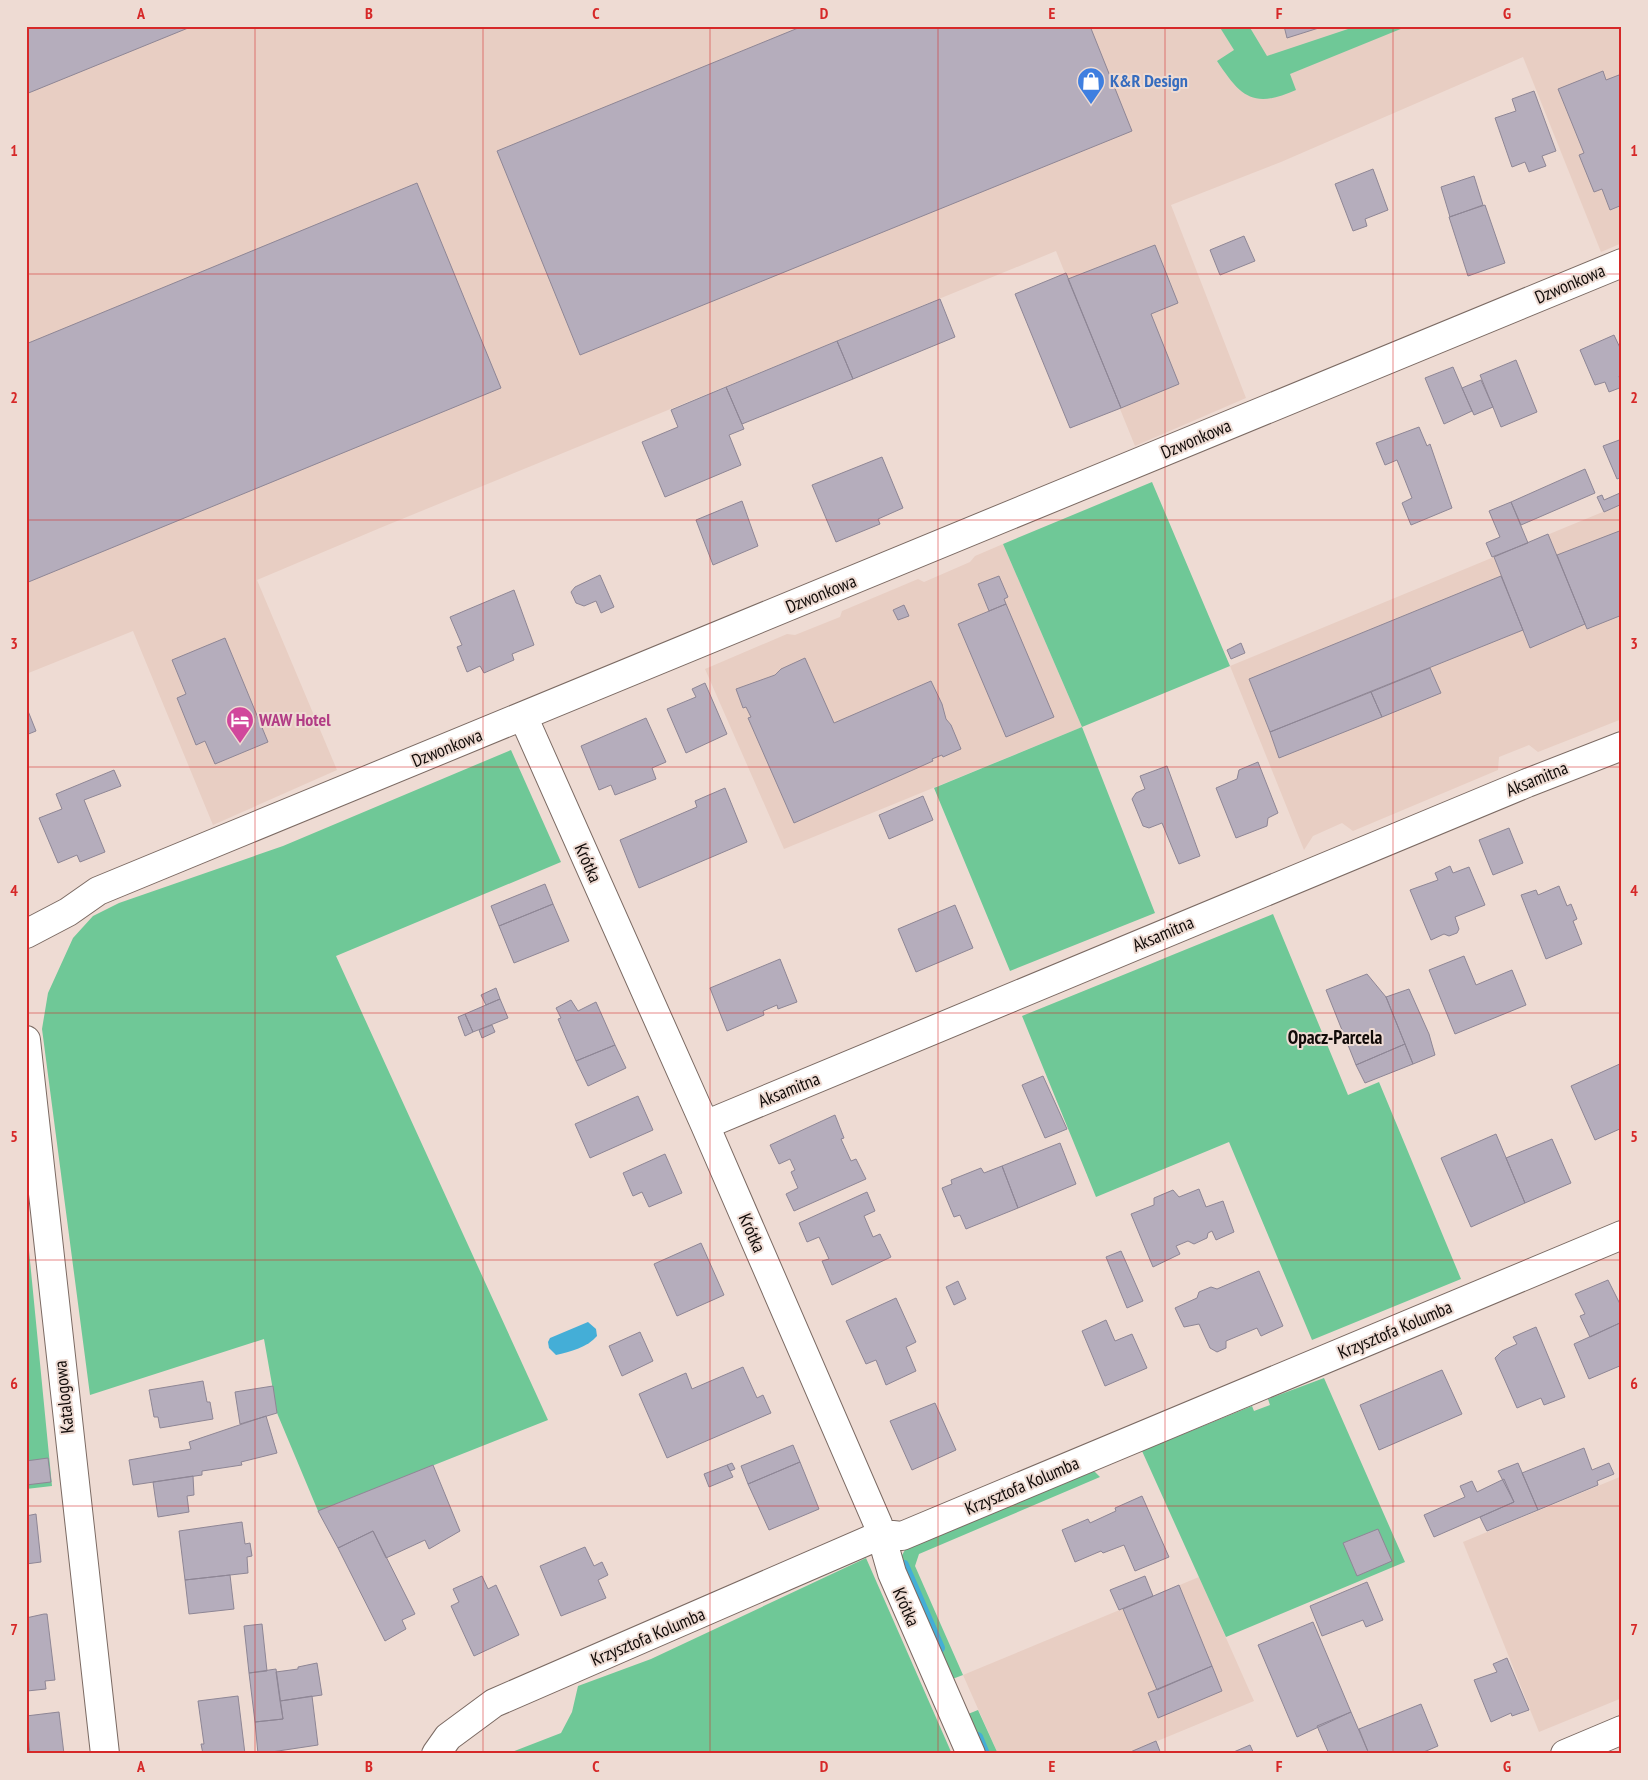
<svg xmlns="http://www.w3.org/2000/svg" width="1648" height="1780" viewBox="0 0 1648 1780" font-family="'PT Sans Narrow',sans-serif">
  <rect width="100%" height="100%" fill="#eedbd3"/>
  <path fill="#e8cec3" d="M26,26H1622V243L1601,252L1523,57L1281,162L1171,205L1246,398L1135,446L1056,251L380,528L257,580L337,770L213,825L133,631L26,674Z
    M1622,504V719L1538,752L1529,745L1499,757L1498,770L1353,831L1342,823L1313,836L1304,850L1230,666Z
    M1003,544L1082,727L784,849L705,669L787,634L795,635L840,617L842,611L918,579L924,582L970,562L975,556Z
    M1622,1476V1698L1539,1732L1463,1542Z
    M1199,1577L1254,1701L1126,1754H998L963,1675Z"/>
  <path fill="#6fc897" d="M1219,26H1249L1267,56L1357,26H1408L1290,74L1296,90C1253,109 1241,97 1217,61L1234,50Z
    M1152,482L1230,666L1082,727L1155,913L1010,971L934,788L1082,727L1003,544Z
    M511,750L561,862L336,956L548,1420L318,1511L277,1413L264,1339L90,1395L42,1029L48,993L73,938L93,916L119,903L283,846Z
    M1273,914L1348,1095L1379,1082L1461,1279L1312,1340L1229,1142L1096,1197L1022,1016Z
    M26,1220L52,1486L26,1489Z
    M1324,1378L1405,1562L1226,1637L1142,1451L1252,1406L1254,1411L1270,1405L1268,1399Z
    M1092,1469L1100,1477L919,1554L915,1566L963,1675L947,1681L898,1563L908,1544Z
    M866,1558L952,1754H507L561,1733L572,1712L578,1686L651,1659Z
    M978,1710L998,1754H979L963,1716Z"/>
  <path fill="#44aed7" d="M588,1322L596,1329L597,1336C588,1347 570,1352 556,1355L549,1348L548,1342L550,1338Z"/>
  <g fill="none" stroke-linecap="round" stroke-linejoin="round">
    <path stroke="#44aed7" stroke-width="10" d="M904,1565L940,1648
      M978,1737L985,1754"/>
  </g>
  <path fill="#b5adbc" stroke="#8e8695" d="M26,26H193L26,94Z
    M803,26H1090L1132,131L580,355L497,151Z
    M1284,26H1325L1287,38Z
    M1603,71L1606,80L1619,75L1622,82V205L1610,210L1602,189L1594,192L1579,155L1584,153L1558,89Z
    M1534,91L1556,151L1542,156L1546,166L1529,172L1525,162L1512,167L1495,118L1516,111L1512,99Z
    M1373,169L1388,210L1365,219L1367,226L1353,231L1335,184Z
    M1474,176L1483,205L1450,217L1441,187Z
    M417,183L501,388L26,583V344Z
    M1485,205L1505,263L1468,276L1449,217Z
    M1244,236L1255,261L1220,275L1210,250Z
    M1155,245L1178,303L1151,314L1179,384L1121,408L1068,279Z
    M1066,273L1121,408L1070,428L1015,294Z
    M940,299L955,337L853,379L837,341Z
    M1614,335L1622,352V375L1619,376L1622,387L1609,392L1605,382L1595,385L1580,350Z
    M837,341L853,379L742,424L726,387Z
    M1516,360L1537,412L1501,427L1480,375Z
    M1453,367L1472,411L1444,424L1425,378Z
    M1481,380L1493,407L1474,415L1462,388Z
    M726,387L744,429L729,435L741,465L665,497L642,442L678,427L671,410Z
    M1419,427L1427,446L1430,444L1452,508L1411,525L1402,503L1412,498L1397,460L1385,465L1376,443Z
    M1622,439V477L1617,479L1603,446Z
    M882,457L903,508L878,519L880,524L836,542L812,485Z
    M1585,469L1595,493L1521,525L1511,502Z
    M1620,493L1622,504L1604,512L1597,497L1602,495L1604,500Z
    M742,501L758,546L713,565L696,520Z
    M1511,502L1528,543L1492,557L1486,543L1500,537L1489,511Z
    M1622,530V615L1587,629L1557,555Z
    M1548,534L1585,624L1530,648L1494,557Z
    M600,575L614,607L601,613L596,601L584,606L576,603L571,592L575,587Z
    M999,576L1008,597L1004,599L1006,604L989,611L978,584Z
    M1501,576L1523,630L1270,732L1249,679Z
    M514,590L534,645L512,654L514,660L484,673L480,666L467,672L457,647L462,645L450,617Z
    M1006,604L1054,717L1006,737L958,624Z
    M904,605L909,616L898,620L893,610Z
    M225,638L268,742L215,764L205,741L196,745L177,698L186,694L172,660Z
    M1241,643L1245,653L1231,659L1227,650Z
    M805,658L834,723L931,681L942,704L946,719L951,725L961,749L943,757L942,755L932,759L933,761L794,823L748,718L751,717L746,707L743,708L736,689L775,675L781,669Z
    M1430,668L1441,693L1382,717L1371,692Z
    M705,683L727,734L686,753L667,709L696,697L692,689Z
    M1371,692L1382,717L1279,758L1270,732Z
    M26,706L36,731L26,735Z
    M646,718L666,762L652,768L656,779L615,795L611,785L599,790L581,746Z
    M1258,762L1278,813L1268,818L1267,826L1236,838L1216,788L1237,779L1239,770Z
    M1167,766L1200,856L1179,864L1162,823L1149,828L1143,826L1132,799L1136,793L1145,789L1140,776Z
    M114,770L121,786L84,800L105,852L80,862L77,855L58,863L39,818L62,809L56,794Z
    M725,788L747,842L639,888L620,840L697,807L695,801Z
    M923,796L933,820L889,839L879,815Z
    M1509,828L1523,863L1493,875L1479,840Z
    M1450,866L1453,873L1469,867L1485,905L1455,917L1459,929L1457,933L1449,936L1444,934L1431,940L1410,890L1438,880L1435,873Z
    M545,884L553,904L499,926L491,906Z
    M1559,886L1567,906L1571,904L1577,919L1573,921L1582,944L1546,959L1521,895L1536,890L1538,895Z
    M553,904L569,941L514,963L499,926Z
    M955,905L973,948L916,972L898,929Z
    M1464,956L1476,985L1512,970L1526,1005L1455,1034L1429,970Z
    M780,959L797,1002L778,1009L777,1005L763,1011L764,1015L727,1031L710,988Z
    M1367,974L1386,997L1405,1044L1356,1065L1326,990Z
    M496,988L500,999L486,1005L481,995Z
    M1409,989L1429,1034L1435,1055L1413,1064L1386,997Z
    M500,999L508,1018L473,1032L465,1014Z
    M571,1000L578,1011L596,1002L615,1045L576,1061L558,1019L561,1018L556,1008Z
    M465,1014L473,1032L465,1036L458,1017Z
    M492,1025L495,1032L482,1038L479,1030Z
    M1405,1044L1413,1064L1365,1083L1356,1065Z
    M615,1045L626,1068L588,1086L576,1061Z
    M1622,1063V1128L1595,1140L1571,1086Z
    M1043,1076L1067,1129L1045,1138L1022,1085Z
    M638,1096L653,1130L590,1158L575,1124Z
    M835,1115L844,1138L841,1139L851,1161L856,1159L866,1179L794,1211L786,1194L798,1188L791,1172L795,1170L790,1159L779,1164L770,1145Z
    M1496,1134L1525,1203L1471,1227L1441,1158Z
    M1552,1139L1571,1183L1525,1203L1506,1158Z
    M1060,1143L1076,1184L1018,1208L1002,1166Z
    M665,1154L682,1193L649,1207L642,1192L633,1196L623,1173Z
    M1002,1166L1018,1208L966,1229L960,1215L954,1217L942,1188L952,1184L951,1180L981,1168L984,1173Z
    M1199,1189L1206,1207L1223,1201L1234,1232L1216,1240L1212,1231L1208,1233L1207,1238L1194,1244L1188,1241L1176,1246L1180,1254L1153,1267L1131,1214L1154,1205V1198L1173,1190L1179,1197Z
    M867,1192L875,1211L864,1216L873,1237L880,1234L891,1257L832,1285L822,1261L829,1259L819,1237L807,1242L799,1223Z
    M701,1243L724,1295L677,1316L654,1264Z
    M1121,1251L1143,1301L1127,1308L1106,1257Z
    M1259,1271L1283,1326L1261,1336L1257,1328L1226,1341V1348L1217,1352L1210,1348L1199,1324L1184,1327L1175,1308L1197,1298L1199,1292L1211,1287L1217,1289Z
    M1608,1280L1622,1308V1322L1590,1337L1580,1316L1585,1314L1575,1294Z
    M958,1281L966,1299L954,1305L946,1287Z
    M896,1298L916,1342L906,1347L916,1371L886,1385L876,1360L866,1364L846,1321Z
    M1106,1320L1115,1341L1132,1334L1147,1368L1105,1386L1082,1331Z
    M1622,1322V1365L1589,1379L1574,1344Z
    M1536,1327L1565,1397L1544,1405L1541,1398L1517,1408L1495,1358L1502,1351L1517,1344L1513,1337Z
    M640,1332L653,1361L622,1376L609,1346Z
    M743,1367L757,1398L763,1395L771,1413L667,1458L639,1394L686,1373L692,1389Z
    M1442,1370L1462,1414L1379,1450L1360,1405Z
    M203,1381L207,1402H210L213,1419L160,1428L158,1417H154L149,1390Z
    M273,1386L277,1413L240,1424L235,1392Z
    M935,1403L956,1450L912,1470L890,1421Z
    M266,1416L277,1453L241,1462L242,1465L202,1471V1475L133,1485L129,1460L191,1449L189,1442Z
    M793,1445L800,1462L748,1484L741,1466Z
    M1584,1448L1592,1470L1609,1463L1614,1474L1597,1481L1598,1485L1538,1510L1522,1473Z
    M48,1458L51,1482L26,1485V1461Z
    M800,1462L819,1509L769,1530L748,1484Z
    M732,1463L735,1469L730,1471L727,1465Z
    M1518,1463L1538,1510L1487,1531L1480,1517L1514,1502L1498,1471Z
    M433,1465L460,1531L429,1549L425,1540L386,1558L373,1531L338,1548L318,1511Z
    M727,1465L733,1477L709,1487L704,1474Z
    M193,1476L194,1495L187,1496L189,1512L158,1517L153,1482Z
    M1504,1479L1514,1502L1434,1537L1424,1515L1465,1497L1460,1486L1472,1481L1477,1492Z
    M1142,1496L1169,1557L1135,1571L1124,1545L1103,1553L1101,1551L1075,1562L1062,1530L1088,1519L1090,1523L1116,1511L1115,1508Z
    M36,1514L41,1562L26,1564V1516Z
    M242,1522L245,1544L250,1543L252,1556L247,1557L248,1573L185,1580L179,1531Z
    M1378,1529L1392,1561L1357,1576L1343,1543Z
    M373,1531L415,1614L402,1620L406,1629L385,1641L338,1548Z
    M585,1547L594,1566L602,1562L608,1575L598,1580L606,1598L561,1616L540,1566Z
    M230,1575L234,1609L189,1614L185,1580Z
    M482,1576L488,1589L496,1585L519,1635L474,1656L451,1606L459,1602L453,1589Z
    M1145,1576L1153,1596L1119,1610L1110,1590Z
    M1367,1582L1383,1620L1366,1627L1363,1620L1322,1636L1310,1606Z
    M1179,1585L1212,1666L1157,1690L1123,1609Z
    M44,1614H47L55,1680L45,1681L46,1689L27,1691L26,1618Z
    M1313,1622L1351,1712L1297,1737L1258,1645Z
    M262,1624L267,1671L249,1673L244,1626Z
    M1507,1658L1529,1710L1512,1716L1511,1713L1491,1722L1474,1680L1497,1672L1493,1664Z
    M317,1663L322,1695L280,1701L276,1672L298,1669V1667Z
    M1212,1666L1222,1691L1158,1718L1148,1693Z
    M276,1669L283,1719L255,1722L249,1673Z
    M238,1696L245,1754H203L201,1744H204L198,1701Z
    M312,1696L318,1745L258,1754L255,1722L283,1719L280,1701Z
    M1421,1704L1438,1746L1419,1754H1369L1359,1729Z
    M59,1712L64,1754H30L26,1716Z
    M1351,1712L1369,1754H1329L1317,1726Z
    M1156,1741L1161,1754H1128V1753Z
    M1250,1745L1254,1754H1229Z"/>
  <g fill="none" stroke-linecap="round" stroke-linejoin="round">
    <g stroke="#7b6a63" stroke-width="30">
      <path id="minor" d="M523,716L705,1125L878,1524L892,1573L971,1754
        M26,934L68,912L98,891L1622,263
        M26,1040L105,1754
        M705,1125L1527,783L1622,746
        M436,1754L448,1737L494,1703L883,1534L902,1536L1622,1235
        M1565,1754L1622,1730"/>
    </g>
    <use href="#minor" stroke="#fff" stroke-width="28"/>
  </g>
  <path fill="none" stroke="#d62828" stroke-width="1" stroke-opacity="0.55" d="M255,26V1754M483,26V1754M710,26V1754M938,26V1754M1165,26V1754M1393,26V1754M26,274H1622M26,520H1622M26,767H1622M26,1013H1622M26,1260H1622M26,1506H1622"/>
  <defs>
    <g id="shop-pin" transform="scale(1.4375)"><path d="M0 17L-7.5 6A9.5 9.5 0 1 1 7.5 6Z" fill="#3f7fe0" stroke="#eedbd3"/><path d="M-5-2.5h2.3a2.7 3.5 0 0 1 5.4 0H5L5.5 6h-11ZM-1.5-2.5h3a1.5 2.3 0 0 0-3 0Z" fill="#fff"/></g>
    <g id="hotel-pin" transform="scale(1.4375)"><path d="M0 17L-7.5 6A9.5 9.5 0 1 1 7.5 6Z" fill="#d1479c" stroke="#eedbd3"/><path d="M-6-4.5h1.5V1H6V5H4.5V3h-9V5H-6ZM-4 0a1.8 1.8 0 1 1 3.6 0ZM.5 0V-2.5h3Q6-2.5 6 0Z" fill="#fff"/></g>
  </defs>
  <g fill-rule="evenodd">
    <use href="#shop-pin" x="1091" y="81"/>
    <use href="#hotel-pin" x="240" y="720"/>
  </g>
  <g text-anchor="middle" stroke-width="4" stroke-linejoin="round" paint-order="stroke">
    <g font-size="18" font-weight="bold" fill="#366cbe" stroke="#eedbd3" text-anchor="start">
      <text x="1110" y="87">K&amp;R Design</text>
    </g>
    <g font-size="18" fill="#100a08" stroke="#eedbd3">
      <text transform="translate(1570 284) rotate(-23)" y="6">Dzwonkowa</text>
      <text transform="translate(1196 439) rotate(-23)" y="6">Dzwonkowa</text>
      <text transform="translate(821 594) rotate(-22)" y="6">Dzwonkowa</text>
      <text transform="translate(447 748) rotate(-22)" y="6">Dzwonkowa</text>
      <text transform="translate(1537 779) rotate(-22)" y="6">Aksamitna</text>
      <text transform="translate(588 863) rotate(66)" y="6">Krótka</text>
      <text transform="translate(1163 934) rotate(-23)" y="6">Aksamitna</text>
      <text transform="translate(789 1090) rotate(-22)" y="6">Aksamitna</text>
      <text transform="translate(752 1233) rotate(66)" y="6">Krótka</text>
      <text transform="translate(1395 1330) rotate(-23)" y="6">Krzysztofa Kolumba</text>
      <text transform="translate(64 1397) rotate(-96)" y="6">Katalogowa</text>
      <text transform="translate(1022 1486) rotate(-23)" y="6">Krzysztofa Kolumba</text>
      <text transform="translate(906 1607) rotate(66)" y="6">Krótka</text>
      <text transform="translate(648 1637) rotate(-23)" y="6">Krzysztofa Kolumba</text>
    </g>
    <g font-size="18" font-weight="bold" fill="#b23c85" stroke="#eedbd3" text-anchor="start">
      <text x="259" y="726">WAW Hotel</text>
    </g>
    <g font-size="19" font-weight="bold" fill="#100a08" stroke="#eedbd3">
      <text x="1335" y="1044">Opacz-Parcela</text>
    </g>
  </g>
  <rect width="1648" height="1780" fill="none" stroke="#eedbd3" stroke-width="55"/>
  <rect x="28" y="28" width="1592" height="1724" fill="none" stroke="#d62828" stroke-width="2"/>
  <g font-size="16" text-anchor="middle" font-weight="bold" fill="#d62828">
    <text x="141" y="19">A</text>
    <text x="369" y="19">B</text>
    <text x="596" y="19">C</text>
    <text x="824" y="19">D</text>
    <text x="1052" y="19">E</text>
    <text x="1279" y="19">F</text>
    <text x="1507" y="19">G</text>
    <text x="14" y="156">1</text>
    <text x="1634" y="156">1</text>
    <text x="14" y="403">2</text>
    <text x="1634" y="403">2</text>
    <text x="14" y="649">3</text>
    <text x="1634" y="649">3</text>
    <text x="14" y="896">4</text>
    <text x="1634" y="896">4</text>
    <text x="14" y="1142">5</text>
    <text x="1634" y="1142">5</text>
    <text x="14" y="1389">6</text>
    <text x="1634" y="1389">6</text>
    <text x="14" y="1635">7</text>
    <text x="1634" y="1635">7</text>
    <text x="141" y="1772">A</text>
    <text x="369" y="1772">B</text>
    <text x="596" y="1772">C</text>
    <text x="824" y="1772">D</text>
    <text x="1052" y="1772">E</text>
    <text x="1279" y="1772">F</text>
    <text x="1507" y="1772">G</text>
  </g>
</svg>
